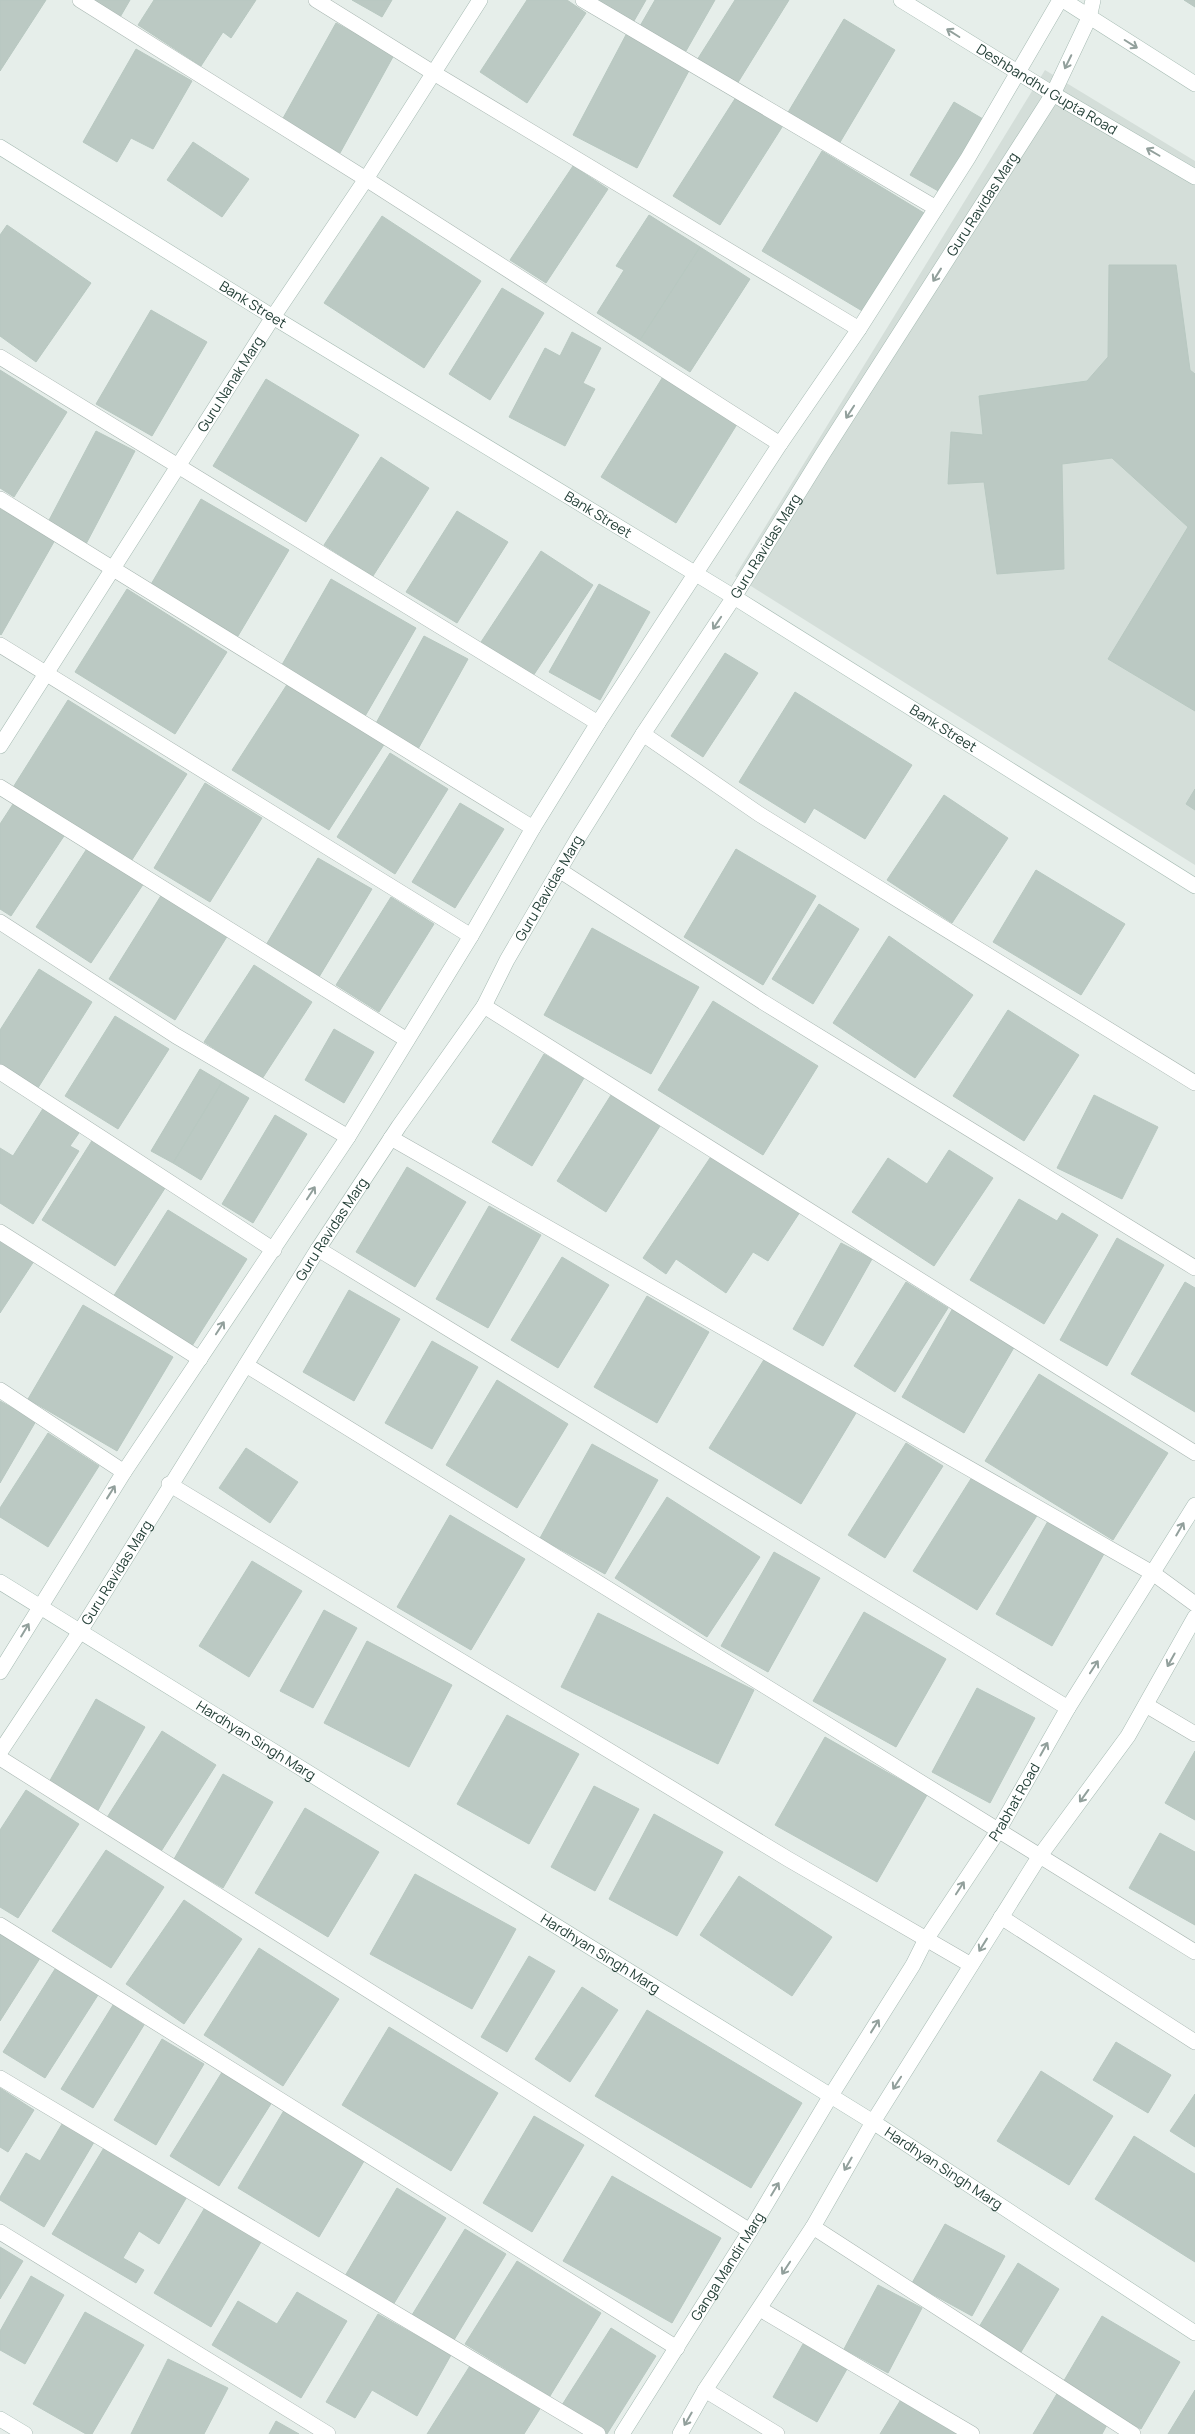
<svg xmlns="http://www.w3.org/2000/svg" width="1195" height="2434" viewBox="0 0 1195 2434" font-family="Manrope,sans-serif">
  <rect width="100%" height="100%" fill="#e6eeea"/>
  <path fill="#d4ded9" d="M1045,70L1195,161V865L735,576Z"/>
  <path fill="#bbc9c3" stroke="#b8c8c1" d="M0,0H46L0,71Z
    M86,0H130L119,19Z
    M154,0H256L231,38L223,32L201,66L138,25Z
    M352,0H392L382,17Z
    M527,0H567L586,13L527,103L480,72Z
    M599,0H646L634,21Z
    M655,0H715L686,51L640,26Z
    M735,0H789L737,84L697,60Z
    M1184,0H1195V7Z
    M844,19L895,50L839,144L787,114Z
    M336,23L394,55L340,153L282,120Z
    M628,31L692,65L637,168L573,135Z
    M136,49L192,81L153,149L131,138L117,162L83,142Z
    M738,94L784,124L720,225L673,196Z
    M954,102L983,119L940,192L910,175Z
    M193,142L249,179L222,217L167,180Z
    M822,151L924,213L864,312L762,251Z
    M573,166L608,189L546,283L510,260Z
    M649,215L700,247L640,340L597,313L624,270L616,266Z
    M382,216L481,281L424,368L324,303Z
    M7,225L91,283L36,362L0,336V235Z
    M700,247L750,279L690,372L640,340Z
    M1109,265H1176L1190,370L1195,374V711L1108,659L1188,527L1112,458L1062,464L1064,569L997,574L984,482L948,484L951,432L983,435L979,396L1087,381L1108,357Z
    M502,288L544,313L490,400L449,374Z
    M151,310L207,342L152,436L96,404Z
    M572,332L601,348L583,383L595,389L565,446L509,417L545,348L560,356Z
    M0,370L67,412L14,497L0,488Z
    M664,375L739,421L676,523L601,477Z
    M266,379L359,435L306,522L213,466Z
    M96,431L135,451L86,544L47,524Z
    M381,457L429,488L373,576L324,545Z
    M201,499L289,550L238,636L150,586Z
    M0,509L55,540L1,635L0,634Z
    M457,511L508,542L457,623L406,592Z
    M541,551L593,585L533,676L481,642Z
    M331,579L416,628L364,718L279,670Z
    M599,584L650,612L600,700L549,672Z
    M127,589L227,652L175,734L75,672Z
    M424,636L468,659L418,749L375,725Z
    M725,653L758,673L703,757L671,736Z
    M288,683L385,743L329,830L232,770Z
    M795,692L912,765L865,839L814,808L805,823L739,782Z
    M68,700L187,774L130,863L12,789Z
    M390,753L448,789L395,874L337,837Z
    M205,783L262,818L210,902L154,868Z
    M1195,789V810L1186,804Z
    M944,795L1008,838L952,923L887,880Z
    M460,803L504,829L455,908L412,882Z
    M13,804L64,836L11,916L0,909V824Z
    M90,844L146,880L91,963L36,927Z
    M736,849L816,896L763,985L684,937Z
    M318,858L372,889L319,977L266,945Z
    M1036,870L1125,924L1081,995L993,942Z
    M162,894L228,935L175,1020L109,979Z
    M391,897L434,924L379,1012L336,985Z
    M819,904L859,929L813,1004L772,979Z
    M592,928L699,987L651,1074L544,1015Z
    M889,936L973,995L915,1078L833,1023Z
    M254,965L312,1002L262,1079L204,1042Z
    M39,969L92,1002L36,1091L0,1068V1030Z
    M713,1001L818,1066L763,1155L658,1090Z
    M1008,1010L1079,1055L1024,1141L953,1096Z
    M115,1016L169,1049L118,1129L65,1096Z
    M334,1029L374,1052L344,1103L305,1080Z
    M544,1054L584,1078L532,1166L492,1142Z
    M200,1069L222,1082L173,1163L151,1151Z
    M222,1082L249,1098L201,1180L173,1163Z
    M611,1095L660,1126L606,1212L557,1181Z
    M1094,1095L1158,1127L1122,1199L1057,1168Z
    M44,1107L81,1130L70,1146L79,1151L33,1224L0,1203V1148L13,1156Z
    M275,1115L307,1134L253,1223L222,1204Z
    M93,1139L167,1185L115,1266L42,1220Z
    M949,1150L993,1178L934,1266L852,1212L888,1158L927,1184Z
    M712,1155L800,1212L768,1261L753,1252L726,1293L676,1259L666,1274L643,1258Z
    M407,1167L466,1202L415,1287L356,1252Z
    M1019,1199L1057,1221L1062,1213L1098,1235L1044,1324L970,1280Z
    M489,1206L541,1235L488,1328L436,1299Z
    M168,1210L247,1259L192,1346L113,1297Z
    M0,1235L36,1258L0,1313Z
    M1117,1238L1164,1265L1107,1366L1060,1340Z
    M841,1243L872,1259L823,1346L793,1329Z
    M562,1257L609,1285L558,1368L511,1340Z
    M906,1282L948,1308L895,1392L854,1366Z
    M1185,1282L1195,1288V1412L1131,1374Z
    M349,1290L400,1319L354,1401L303,1372Z
    M647,1296L709,1332L657,1423L594,1387Z
    M83,1305L173,1357L117,1451L28,1399Z
    M953,1308L1016,1344L964,1433L902,1397Z
    M432,1341L478,1367L432,1449L385,1423Z
    M765,1358L856,1413L801,1504L709,1448Z
    M1039,1374L1168,1453L1113,1540L985,1461Z
    M497,1380L568,1424L517,1508L446,1465Z
    M0,1401L36,1421L0,1483Z
    M48,1433L99,1466L48,1547L0,1517V1508Z
    M906,1443L943,1466L885,1558L848,1535Z
    M592,1444L658,1480L605,1574L540,1538Z
    M246,1448L298,1482L270,1523L219,1488Z
    M974,1474L1038,1514L977,1610L913,1571Z
    M667,1497L760,1557L707,1637L615,1578Z
    M450,1515L525,1559L471,1650L397,1607Z
    M1048,1521L1105,1552L1052,1646L996,1614Z
    M774,1552L820,1578L768,1672L721,1646Z
    M252,1561L302,1591L249,1677L199,1646Z
    M324,1610L357,1628L313,1708L280,1691Z
    M864,1612L946,1659L896,1747L813,1701Z
    M598,1613L754,1690L718,1764L561,1687Z
    M367,1641L452,1685L409,1767L324,1723Z
    M977,1688L1035,1718L990,1803L932,1772Z
    M96,1699L145,1727L97,1812L48,1784Z
    M507,1715L579,1754L529,1844L457,1804Z
    M162,1731L216,1765L160,1853L106,1819Z
    M825,1737L927,1795L877,1882L775,1825Z
    M1195,1751V1820L1165,1803Z
    M223,1774L273,1802L223,1888L174,1859Z
    M594,1786L639,1809L595,1891L551,1867Z
    M26,1790L79,1824L18,1918L0,1907V1830Z
    M305,1808L379,1852L328,1937L255,1893Z
    M654,1814L723,1852L677,1936L609,1899Z
    M1160,1833L1195,1852V1925L1129,1888Z
    M106,1850L164,1887L111,1968L52,1931Z
    M415,1874L516,1929L472,2009L370,1954Z
    M739,1876L832,1937L792,1996L700,1935Z
    M184,1900L242,1939L184,2024L126,1984Z
    M0,1929L42,1955L0,2021Z
    M259,1948L339,1999L283,2086L204,2035Z
    M529,1956L555,1971L507,2052L481,2037Z
    M55,1969L98,1995L45,2078L3,2052Z
    M582,1987L618,2010L570,2082L535,2059Z
    M113,2005L144,2025L93,2108L61,2089Z
    M647,2010L802,2103L751,2188L595,2096Z
    M389,2027L498,2093L451,2171L342,2105Z
    M162,2039L204,2064L156,2145L114,2120Z
    M1116,2042L1171,2075L1148,2113L1093,2080Z
    M224,2069L274,2099L219,2186L170,2156Z
    M1041,2071L1113,2116L1069,2185L997,2141Z
    M0,2088L34,2110L8,2152L0,2147Z
    M1195,2094V2147L1170,2131Z
    M286,2107L367,2156L319,2237L238,2188Z
    M534,2116L584,2145L532,2232L483,2203Z
    M65,2119L97,2137L44,2227L0,2200V2197L26,2153L40,2161Z
    M1134,2136L1195,2174V2262L1095,2199Z
    M105,2146L188,2195L159,2244L139,2231L123,2258L144,2270L136,2283L52,2234Z
    M612,2176L721,2238L672,2323L563,2261Z
    M397,2188L446,2218L393,2305L345,2276Z
    M207,2204L264,2237L211,2327L154,2293Z
    M945,2224L1005,2256L972,2316L912,2283Z
    M465,2229L506,2254L454,2340L412,2315Z
    M0,2247L23,2261L0,2299Z
    M517,2261L601,2313L550,2396L465,2344Z
    M1018,2263L1059,2289L1021,2352L979,2327Z
    M31,2276L64,2295L25,2364L0,2350V2331Z
    M878,2285L922,2308L888,2373L844,2349Z
    M297,2292L347,2321L301,2398L212,2345L238,2301L277,2324Z
    M85,2312L144,2345L92,2434H86L33,2404Z
    M378,2314L451,2355L417,2416L372,2390L355,2418L326,2402Z
    M1102,2316L1180,2362L1141,2429L1062,2384Z
    M611,2328L656,2356L607,2434L562,2405Z
    M803,2344L847,2369L817,2422L773,2397Z
    M168,2359L228,2388L204,2434H131Z
    M473,2361L543,2404L524,2434H427Z
    M1195,2390V2434H1168Z
    M1058,2392L1108,2423L1102,2434H1033Z
    M900,2401L956,2434H880Z
    M276,2421L299,2434H269Z"/>
  <g fill="none" stroke-linecap="round" stroke-linejoin="round">
    <g stroke="#a8b6b1" stroke-width="16">
      <path id="street" d="M80,0L366,179L780,444
        M316,0L432,72L859,329
        M583,0L936,208
        M0,357L598,723
        M0,499L533,828
        M0,645L471,936
        M643,734L759,814L1195,1083
        M0,787L407,1040
        M559,870L763,1002L1195,1268
        M0,922L176,1036L348,1137
        M484,1006L1195,1453
        M0,1072L274,1250
        M391,1138L1154,1574L1195,1604
        M0,1232L200,1359
        M318,1249L1068,1708
        M246,1365L1195,1952
        M0,1390L124,1472
        M169,1484L788,1859L971,1965
        M1146,1705L1195,1734
        M0,1758L750,2231
        M1001,1917L1195,2042
        M0,1925L677,2348
        M0,2078L598,2434
        M813,2227L1133,2434
        M0,2232L328,2434
        M760,2309L972,2434
        M705,2390L777,2434"/>
    </g>
    <g stroke="#a5bab2" stroke-width="16">
      <g id="secondary">
        <path id="s1" d="M901,0L1053,94L1195,177"/>
        <path d="M1063,0L1195,84"/>
        <path id="s2" d="M0,147L273,317L734,597L1195,886"/>
        <path id="s3" d="M0,746L273,317L366,179L480,0"/>
        <path id="s4" d="M0,1582L873,2122L1195,2333"/>
        <path d="M0,1672L124,1472L348,1137L471,936L533,828L598,723L780,444L859,329L968,158L1060,0"/>
        <path id="s5" d="M0,1752L79,1633L318,1249L399,1126L484,1006L507,960L578,838L643,734L734,597L822,455L1053,94L1089,18L1093,0"/>
        <path d="M0,2419L25,2434"/>
        <path id="s6" d="M622,2434L750,2231L830,2097L913,1965L925,1941L998,1831L1068,1708L1195,1505"/>
        <path d="M680,2434L705,2390L813,2227L873,2122L1039,1857L1128,1736L1195,1617"/>
      </g>
    </g>
    <use href="#street" stroke="#fff" stroke-width="15"/>
    <use href="#secondary" stroke="#fff" stroke-width="15"/>
  </g>
  <defs><path id="oneway-shaft" d="M-6 0H5M1.5-3L5.5 0L1.5 3" fill="none" stroke-width="1.6" stroke-linecap="round" stroke-linejoin="round" transform="scale(1.25)"/></defs>
  <g stroke="#92a09c">
    <use href="#oneway-shaft" transform="translate(953 33) rotate(-148)"/>
    <use href="#oneway-shaft" transform="translate(1131 44) rotate(32)"/>
    <use href="#oneway-shaft" transform="translate(1068 62) rotate(116)"/>
    <use href="#oneway-shaft" transform="translate(1153 152) rotate(-150)"/>
    <use href="#oneway-shaft" transform="translate(937 275) rotate(122)"/>
    <use href="#oneway-shaft" transform="translate(850 412) rotate(123)"/>
    <use href="#oneway-shaft" transform="translate(717 623) rotate(124)"/>
    <use href="#oneway-shaft" transform="translate(311 1193) rotate(-57)"/>
    <use href="#oneway-shaft" transform="translate(220 1328) rotate(-57)"/>
    <use href="#oneway-shaft" transform="translate(111 1492) rotate(-58)"/>
    <use href="#oneway-shaft" transform="translate(1180 1529) rotate(-60)"/>
    <use href="#oneway-shaft" transform="translate(25 1630) rotate(-59)"/>
    <use href="#oneway-shaft" transform="translate(1171 1660) rotate(119)"/>
    <use href="#oneway-shaft" transform="translate(1094 1667) rotate(-57)"/>
    <use href="#oneway-shaft" transform="translate(1044 1749) rotate(-61)"/>
    <use href="#oneway-shaft" transform="translate(1084 1796) rotate(126)"/>
    <use href="#oneway-shaft" transform="translate(960 1888) rotate(-57)"/>
    <use href="#oneway-shaft" transform="translate(983 1945) rotate(122)"/>
    <use href="#oneway-shaft" transform="translate(875 2026) rotate(-58)"/>
    <use href="#oneway-shaft" transform="translate(897 2083) rotate(123)"/>
    <use href="#oneway-shaft" transform="translate(848 2164) rotate(120)"/>
    <use href="#oneway-shaft" transform="translate(775 2189) rotate(-59)"/>
    <use href="#oneway-shaft" transform="translate(786 2268) rotate(123)"/>
    <use href="#oneway-shaft" transform="translate(688 2419) rotate(120)"/>
  </g>
  <g text-anchor="middle" stroke-width="5" stroke-linejoin="round" paint-order="stroke">
    <g font-size="14" fill="#254038" stroke="#f7fbf9">
      <text dy="5" stroke="none"><textPath href="#s1" startOffset="171">Deshbandhu Gupta Road</textPath></text>
      <text dy="5" stroke="none"><textPath href="#s5" startOffset="1834">Guru Ravidas Marg</textPath></text>
      <text dy="5" stroke="none"><textPath href="#s2" startOffset="298">Bank Street</textPath></text>
      <text dy="5" stroke="none"><textPath href="#s3" startOffset="429">Guru Nanak Marg</textPath></text>
      <text dy="5" stroke="none"><textPath href="#s2" startOffset="702">Bank Street</textPath></text>
      <text dy="5" stroke="none"><textPath href="#s5" startOffset="1429">Guru Ravidas Marg</textPath></text>
      <text dy="5" stroke="none"><textPath href="#s2" startOffset="1108">Bank Street</textPath></text>
      <text dy="5" stroke="none"><textPath href="#s5" startOffset="1024">Guru Ravidas Marg</textPath></text>
      <text dy="5" stroke="none"><textPath href="#s5" startOffset="619">Guru Ravidas Marg</textPath></text>
      <text dy="5" stroke="none"><textPath href="#s5" startOffset="214">Guru Ravidas Marg</textPath></text>
      <text dy="5" stroke="none"><textPath href="#s4" startOffset="301">Hardhyan Singh Marg</textPath></text>
      <text dy="5" stroke="none"><textPath href="#s6" startOffset="744">Prabhat Road</textPath></text>
      <text dy="5" stroke="none"><textPath href="#s4" startOffset="706">Hardhyan Singh Marg</textPath></text>
      <text dy="5" stroke="none"><textPath href="#s4" startOffset="1111">Hardhyan Singh Marg</textPath></text>
      <text dy="5" stroke="none"><textPath href="#s6" startOffset="198">Ganga Mandir Marg</textPath></text>
    </g>
  </g>
</svg>
